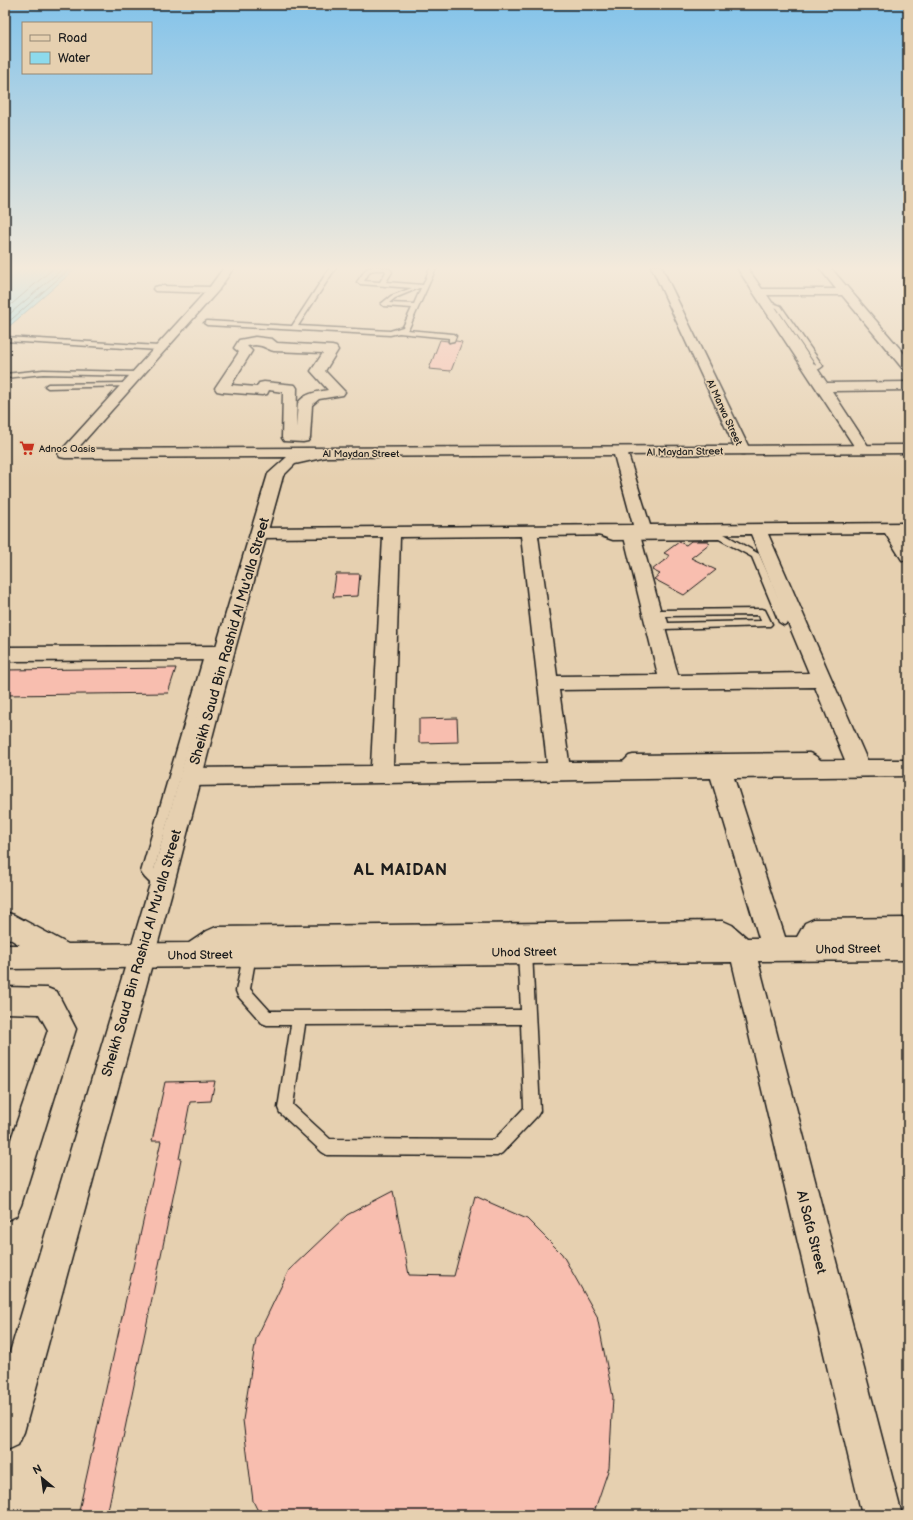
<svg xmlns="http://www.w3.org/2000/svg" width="913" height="1520" viewBox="0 0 913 1520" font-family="'Balsamiq Sans',sans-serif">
  <rect width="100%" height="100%" fill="#e6d0b0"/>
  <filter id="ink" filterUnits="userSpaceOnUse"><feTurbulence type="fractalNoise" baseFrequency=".025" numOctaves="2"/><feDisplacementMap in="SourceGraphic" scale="8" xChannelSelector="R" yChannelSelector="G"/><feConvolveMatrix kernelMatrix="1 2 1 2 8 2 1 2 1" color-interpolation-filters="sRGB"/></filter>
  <g filter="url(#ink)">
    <path fill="#8ddaec" stroke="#608e99" d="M5,266H79L5,330Z"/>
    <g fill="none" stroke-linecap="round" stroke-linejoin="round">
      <path stroke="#49686f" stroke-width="1" d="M5,310L56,266
        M5,318L66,266
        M5,325L73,266"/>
    </g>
    <path fill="#f8beaf" stroke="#1c1c1c" d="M440,340L448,341L449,343L456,341L462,342L451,371L429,369Z
      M691,541H707L710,543L691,558L716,570L684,595L654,579L660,574L652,570L670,556L664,553L679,542L686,545Z
      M336,574H360L358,596L333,597Z
      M176,668L168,693L5,695V670Z
      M457,718L458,742L419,743V719Z
      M215,1081L211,1101L190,1102L179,1159H181L107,1515H78L161,1141H152L165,1082Z
      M393,1191L409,1275L454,1276L475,1196L527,1219L562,1254L597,1316L613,1397L609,1468L593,1515H260L253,1501L243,1420L256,1339L289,1270L347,1215Z"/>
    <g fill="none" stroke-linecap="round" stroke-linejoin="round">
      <g stroke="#1c1c1c" stroke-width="3">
        <path id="lane" d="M331,266H337L298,326L390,331L403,327L412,308L384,306L381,304L391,296L412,288L360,284L357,282L366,269L375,266L390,269L392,272L386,282L423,285L431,266H437L409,328L407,330L453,334L456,336L454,341L449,342V338L399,333L390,335L207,325L204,323L207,321L292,326ZM375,270H385L386,272L380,282L364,281L370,271ZM419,288H421L414,304L389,303L395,298Z
          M767,301L781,306L823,366C820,369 814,372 810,371V369L816,365L777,308L765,304L764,303Z
          M5,337L159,346L162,348L159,350L5,341Z
          M43,370L136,372L139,374L136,376L43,374L5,378V374Z
          M126,383L129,385L128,386L48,388L45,386L48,384Z
          M596,528L614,534H724L759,554L789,622L784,625L779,622L752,557L719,539L613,540L593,533L592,531Z
          M762,609L765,610L772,624L770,626L664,629L659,626L656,613L661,610ZM759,615L761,621L668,623L666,616Z
          M210,650L215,653L154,870L166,880L168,884L166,888C158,891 145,880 141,872L205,653Z
          M809,753C816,755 824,763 828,769L826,772C818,775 812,767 806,761L636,763C630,768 624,777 616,774L614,771L629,756L633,755Z
          M525,946L530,948L532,952L540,1111L537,1116L502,1153L497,1156L327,1155L322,1152L280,1113L278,1108L291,1025H267L262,1023L238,996L236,991L244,951L249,949L254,951L256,955L250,989L270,1011L521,1010L518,952L520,948ZM521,1024L524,1108L494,1140L330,1139L293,1105L305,1025Z"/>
      </g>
      <g stroke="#1c1c1c" stroke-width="3">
        <path id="street" d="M651,266H661L750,450L748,453L743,454L738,453L736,450Z
          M736,266H746L762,289H836L818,266H829L908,358V370L903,369L842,295H767L827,383L908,382V390L832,391L870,449L868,452L863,453L858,452Z
          M159,286L213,287L219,290L213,293L155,291L153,289L155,287Z
          M255,337L272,339L277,343L332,346L336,347L338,350L325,371L345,392L343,395L319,399L312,405L310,438L308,441L303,442L284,441L282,438L283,392L269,390L267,394L262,395L222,392L217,391L215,388L239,352L234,348L239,340ZM255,345C266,346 266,349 274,351L323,353L311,371L328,390C317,392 305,393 298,403L296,428L297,388L295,385L264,382L259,383L257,387L231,385L252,351L247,346Z
          M620,447L625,448L627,451L650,525L908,523V533H902L908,543V561L902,560L885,533L768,534L867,760H908V776L734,778L785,937H797L805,923L814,919L908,918V960L758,961L902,1515H862L732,962L5,969V945H20L5,936V912L14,915L68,944L189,943L207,931L216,927L723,921L732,925L747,938H759L711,778L190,786L182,783L179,777L182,771L190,768L371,766L383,537L260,538L254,537L252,533L254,529L260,528L633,525L613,451L615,448ZM751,534L809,673L678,675L641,539L647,535ZM625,535L624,537L658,675L557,676L538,536ZM521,536L547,763L393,765L400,537ZM815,687L845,760L569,762L559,690Z
          M224,646L231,648L234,653L231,658L224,660L5,661V647Z
          M5,987L47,988L57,992L76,1029L21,1205L16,1216L5,1221V1157L48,1030L39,1014L5,1013Z"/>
      </g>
      <g stroke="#1c1c1c" stroke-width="3">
        <path id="secondary" d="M225,266H235L217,292L77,449L908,445V453L326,457L295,464L283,476L234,653L174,884L24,1432L18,1445L5,1451V1369L150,884L214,653L268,474L287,457L65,458L60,457L58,454L209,288Z"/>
      </g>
      <use href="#lane" fill="#e6d0b0" fill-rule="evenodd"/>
      <use href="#street" fill="#e6d0b0" fill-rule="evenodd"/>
      <use href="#secondary" fill="#e6d0b0" fill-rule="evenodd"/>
    </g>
  </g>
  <linearGradient id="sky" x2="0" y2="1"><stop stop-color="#83c3ea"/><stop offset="0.56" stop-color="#f4eadb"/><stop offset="1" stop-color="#f4eadb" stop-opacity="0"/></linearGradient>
  <rect width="913" height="479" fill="url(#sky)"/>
  <defs>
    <g id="supermarket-bare" transform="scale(1.2)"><path d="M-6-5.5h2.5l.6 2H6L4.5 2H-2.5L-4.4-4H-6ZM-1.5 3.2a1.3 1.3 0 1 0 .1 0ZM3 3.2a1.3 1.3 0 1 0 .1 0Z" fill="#c8321e" stroke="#e6d0b0" stroke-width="2.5" paint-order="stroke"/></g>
  </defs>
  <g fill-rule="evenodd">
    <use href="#supermarket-bare" x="27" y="448"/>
  </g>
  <g text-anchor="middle" stroke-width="3" stroke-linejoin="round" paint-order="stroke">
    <g font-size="10" fill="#1c1c1c" stroke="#e6d0b0">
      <text transform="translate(725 412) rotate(65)" y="4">Al Marwa Street</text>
      <text transform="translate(685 451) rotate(-1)" y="4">Al Maydan Street</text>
      <text x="361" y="457">Al Maydan Street</text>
    </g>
    <g font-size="10" fill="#1c1c1c" stroke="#e6d0b0" text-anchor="start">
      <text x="39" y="452">Adnoc Oasis</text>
    </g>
    <g font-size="12" fill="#1c1c1c" stroke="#e6d0b0">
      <text transform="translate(848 949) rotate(-1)" y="4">Uhod Street</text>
      <text transform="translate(524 952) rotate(-1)" y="4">Uhod Street</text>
      <text transform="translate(200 955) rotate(-1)" y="4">Uhod Street</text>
    </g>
    <g font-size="14" fill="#1c1c1c" stroke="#e6d0b0">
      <text transform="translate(229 641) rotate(-74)" y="5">Sheikh Saud Bin Rashid Al Mu'alla Street</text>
      <text transform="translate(141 953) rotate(-74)" y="5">Sheikh Saud Bin Rashid Al Mu'alla Street</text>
      <text transform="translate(812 1232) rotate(76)" y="5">Al Safa Street</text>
    </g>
    <g font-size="16" font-weight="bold" letter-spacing="1" fill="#1c1c1c" stroke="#e6d0b0">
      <text x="401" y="875">AL MAIDAN</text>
    </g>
  </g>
  <rect width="913" height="1520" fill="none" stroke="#e6d0b0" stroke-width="20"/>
  <rect x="10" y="10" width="893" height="1500" fill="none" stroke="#1c1c1c" stroke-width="1.5" filter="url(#ink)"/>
  <rect x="22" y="22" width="130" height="52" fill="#e6d0b0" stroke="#958875"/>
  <rect x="30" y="35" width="20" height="6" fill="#e6d0b0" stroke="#958875"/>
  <text x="58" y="42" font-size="12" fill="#1c1c1c">Road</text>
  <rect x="30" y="52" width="20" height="12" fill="#8ddaec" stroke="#958875"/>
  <text x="58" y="62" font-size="12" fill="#1c1c1c">Water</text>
  <g transform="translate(42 1478) rotate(331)" stroke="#e6d0b0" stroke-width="3" paint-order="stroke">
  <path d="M0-3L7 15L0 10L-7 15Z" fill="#1c1c1c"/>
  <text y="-6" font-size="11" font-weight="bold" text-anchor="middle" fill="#1c1c1c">N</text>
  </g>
</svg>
